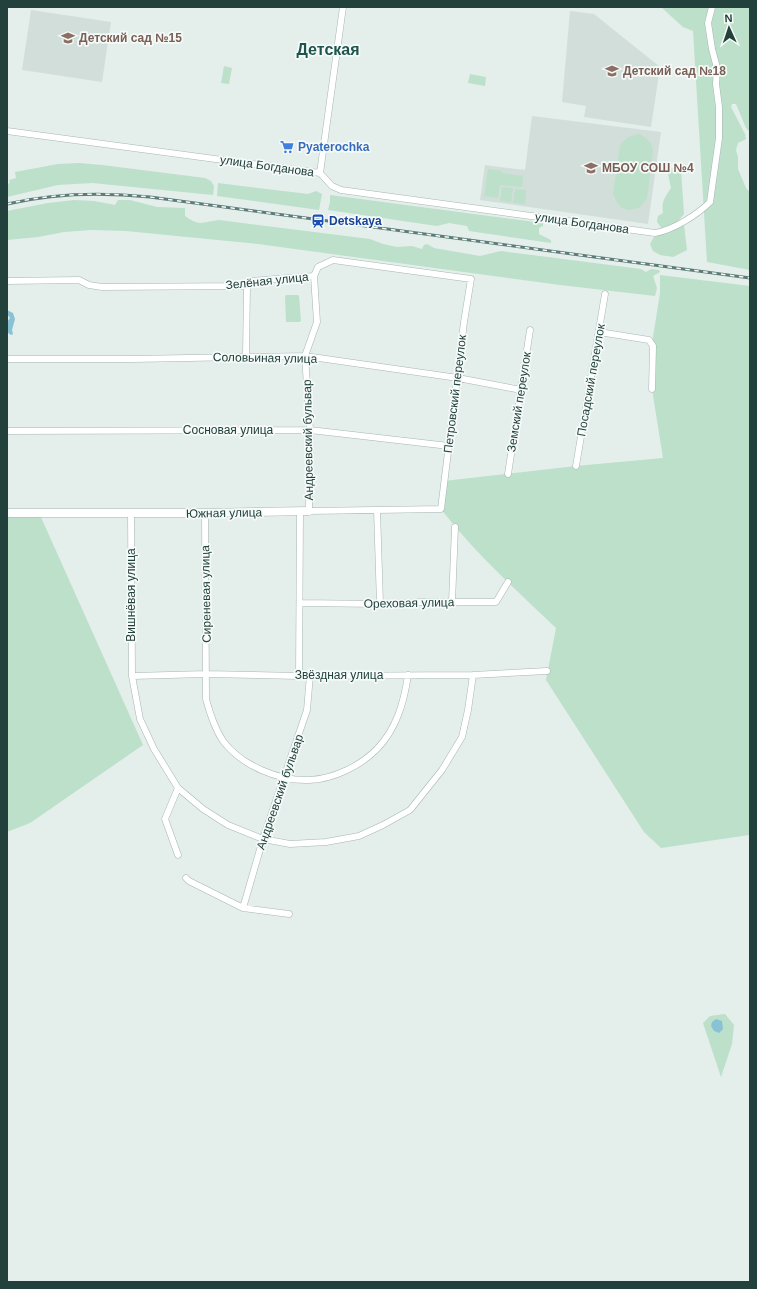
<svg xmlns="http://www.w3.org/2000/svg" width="757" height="1289" viewBox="0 0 757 1289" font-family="Helvetica,sans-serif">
  <rect width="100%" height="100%" fill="#e4eeeb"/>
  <path fill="#d2deda" d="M31,10L111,22L102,82L22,70Z
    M570,11L594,14L660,67L651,127L584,117L586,106L562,102Z
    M532,116L661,132L648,224L480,200L485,165L525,170Z"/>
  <path fill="#bce0ca" d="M661,7H750V132L746,128L736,104H732L731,107L745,134L746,139L738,143L736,150L738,157V169L746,188L750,192V270L707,262L693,31L683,27Z
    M224,66L232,68L229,84L221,83Z
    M470,74L486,77L485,86L468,83Z
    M639,134C647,138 651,141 653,150L647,199L640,207L635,209L628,210L622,208L618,204L613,194L620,145L628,137Z
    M79,163L102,165L205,178L211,181L214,186L213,195L92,183L58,185L7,197V184L10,183L9,180L16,178L15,172L58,164Z
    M670,168L681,170L684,214L679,220L684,225L687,250L673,257L660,255L653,251L650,244L654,237L663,230L657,222L658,216L663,213C661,202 665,197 671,188L668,174Z
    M488,169L502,171V173L523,176L522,187L500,185L498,198L484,196Z
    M218,183L308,194L316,191L322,194L319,210L217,196Z
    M502,187L513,188L511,202L500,201Z
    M515,189L526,190L525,204L513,203Z
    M330,195L543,223V226L539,228V234L551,240V243L469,231L467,226L449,223L437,226L328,210L330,202Z
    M74,200L94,201L115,205L118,200H130L157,207L185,208V216C200,227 202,222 219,220L370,239L383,244L397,247L412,246L422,249L424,245L427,244L434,248L480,256L501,251L641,269L646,272L651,269L659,270L660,272L653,276L657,288L655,296L560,285L258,244L126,231L91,230L64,232L38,237L7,240V211L48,203Z
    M660,275L750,286V848L749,835L661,848L644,832L546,680L556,628C516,590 475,553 441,509L444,481L576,466L663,458L652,389L653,337L660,293Z
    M286,295H298L299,296L301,321L299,322H286L285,297Z
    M40,515L143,745L30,823L7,832V516Z
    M725,1014L734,1025L732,1044L721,1077L703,1023L710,1016Z"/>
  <path fill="#8ac2d5" d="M7,310L13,313L15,319L12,330L13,334L11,335L7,332V322L10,318L7,314Z
    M716,1019L722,1021L723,1029L719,1033L714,1031L711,1026L712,1022Z"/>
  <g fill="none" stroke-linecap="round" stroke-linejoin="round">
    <g stroke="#a6b7b3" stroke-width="7">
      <path id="minor" d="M7,131L320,173L332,186L341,190L655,233C673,230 697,215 710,202L719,138V107L716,84L717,68L712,49L708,23L712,7
        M320,173L343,7
        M7,281L79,280L89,285L102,287L247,286L252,281L314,276L318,267L333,260L471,279L464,322L441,509L309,511L310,430L305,356L317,322L314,276
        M599,332L649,340L653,346L652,389
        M246,356L247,286
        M7,359H133L305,356L458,378L521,390
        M7,431L310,430L449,446
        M576,466L605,294
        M508,474L530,330
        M377,510L380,604
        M131,513L132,676L140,719L154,749L178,788L203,809L228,825L263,839L290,844L326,842L359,836L383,825L410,810L442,770L462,737L468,710L473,675
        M205,513L206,699C210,714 215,729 223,741C242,766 279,781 309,780C334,779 360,766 377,749C397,728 404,702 408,675
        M452,602L455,527
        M300,603L380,604L423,602H496L508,582
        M132,676L206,674L299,676L473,675L547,671
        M299,676L300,511
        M178,855L165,819L178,788
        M186,878L189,881L243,908L289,914
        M243,908L263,839L307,710L310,675"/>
    </g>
    <g stroke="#a6b7b3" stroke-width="9">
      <path id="tertiary" d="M7,513H205L309,511"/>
    </g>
    <use href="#minor" stroke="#fff" stroke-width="6"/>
    <use href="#tertiary" stroke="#fff" stroke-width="8"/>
    <g stroke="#5d7c77" stroke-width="3">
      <path id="rail" d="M7,204C54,193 102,192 150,197L750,278"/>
    </g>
    <use href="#rail" stroke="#f5faf8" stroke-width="1.5" stroke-dasharray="4.5" stroke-linecap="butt"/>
  </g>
  <defs>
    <g id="school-bare" transform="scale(1.08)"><path d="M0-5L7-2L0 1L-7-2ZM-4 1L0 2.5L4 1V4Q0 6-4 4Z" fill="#8d6e63" stroke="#f5faf8" stroke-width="2.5" paint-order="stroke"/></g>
    <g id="supermarket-bare" transform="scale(1.08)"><path d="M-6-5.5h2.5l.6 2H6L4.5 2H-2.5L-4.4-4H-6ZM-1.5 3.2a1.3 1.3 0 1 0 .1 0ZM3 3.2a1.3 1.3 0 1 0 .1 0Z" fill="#3f7fe0" stroke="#f5faf8" stroke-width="2.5" paint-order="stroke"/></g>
    <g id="station-bare" transform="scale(1.08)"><path d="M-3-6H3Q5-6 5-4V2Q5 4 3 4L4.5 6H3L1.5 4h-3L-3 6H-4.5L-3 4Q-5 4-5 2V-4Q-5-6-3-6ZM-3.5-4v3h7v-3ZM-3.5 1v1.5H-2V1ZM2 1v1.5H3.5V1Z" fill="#1a4fb4" stroke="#f5faf8" stroke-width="2.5" paint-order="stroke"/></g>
  </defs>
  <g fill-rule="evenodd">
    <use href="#school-bare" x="68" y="38"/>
    <use href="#school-bare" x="612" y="71"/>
    <use href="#supermarket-bare" x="287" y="147"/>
    <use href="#school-bare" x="591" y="168"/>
    <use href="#station-bare" x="318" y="221"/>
  </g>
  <g text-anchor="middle" stroke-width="3.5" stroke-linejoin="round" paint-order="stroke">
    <g font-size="12" font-weight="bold" fill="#785e54" stroke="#f5faf8" text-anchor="start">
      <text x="79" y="42">Детский сад №15</text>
      <text x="623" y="75">Детский сад №18</text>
      <text x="602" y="172">МБОУ СОШ №4</text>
    </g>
    <g font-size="12" font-weight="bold" fill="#366cbe" stroke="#f5faf8" text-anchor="start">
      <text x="298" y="151">Pyaterochka</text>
    </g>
    <g font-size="12" fill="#22413c" stroke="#f5faf8">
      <text transform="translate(267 166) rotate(8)" y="4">улица Богданова</text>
      <text transform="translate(582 223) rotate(8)" y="4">улица Богданова</text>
      <text transform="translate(267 281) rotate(-6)" y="4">Зелёная улица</text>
      <text transform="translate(265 358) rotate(1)" y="4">Соловьиная улица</text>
      <text transform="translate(591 380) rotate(-80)" y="4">Посадский переулок</text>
      <text transform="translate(455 394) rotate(-83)" y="4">Петровский переулок</text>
      <text transform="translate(519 402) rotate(-81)" y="4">Земский переулок</text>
      <text x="228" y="434">Сосновая улица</text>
      <text transform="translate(308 440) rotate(-91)" y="4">Андреевский бульвар</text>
      <text transform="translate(224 513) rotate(-1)" y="4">Южная улица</text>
      <text transform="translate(206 594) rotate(-91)" y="4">Сиреневая улица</text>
      <text transform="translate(131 595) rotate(-90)" y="4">Вишнёвая улица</text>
      <text transform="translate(409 603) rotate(-1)" y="4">Ореховая улица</text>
      <text x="339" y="679">Звёздная улица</text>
      <text transform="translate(280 792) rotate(-71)" y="4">Андреевский бульвар</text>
    </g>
    <g font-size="12" font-weight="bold" fill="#164399" stroke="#f5faf8" text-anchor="start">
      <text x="329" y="225">Detskaya</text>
    </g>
    <g font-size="16" font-weight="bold" fill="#1d544d" stroke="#f5faf8">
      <text x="328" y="55">Детская</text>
    </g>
  </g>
  <rect width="757" height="1289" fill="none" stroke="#22413c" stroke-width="16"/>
  <g transform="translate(729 28) rotate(357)" stroke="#f5faf8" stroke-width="3" paint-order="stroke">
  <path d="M0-3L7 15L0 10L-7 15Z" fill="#22413c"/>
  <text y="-6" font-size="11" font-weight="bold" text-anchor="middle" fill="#22413c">N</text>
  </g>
</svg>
